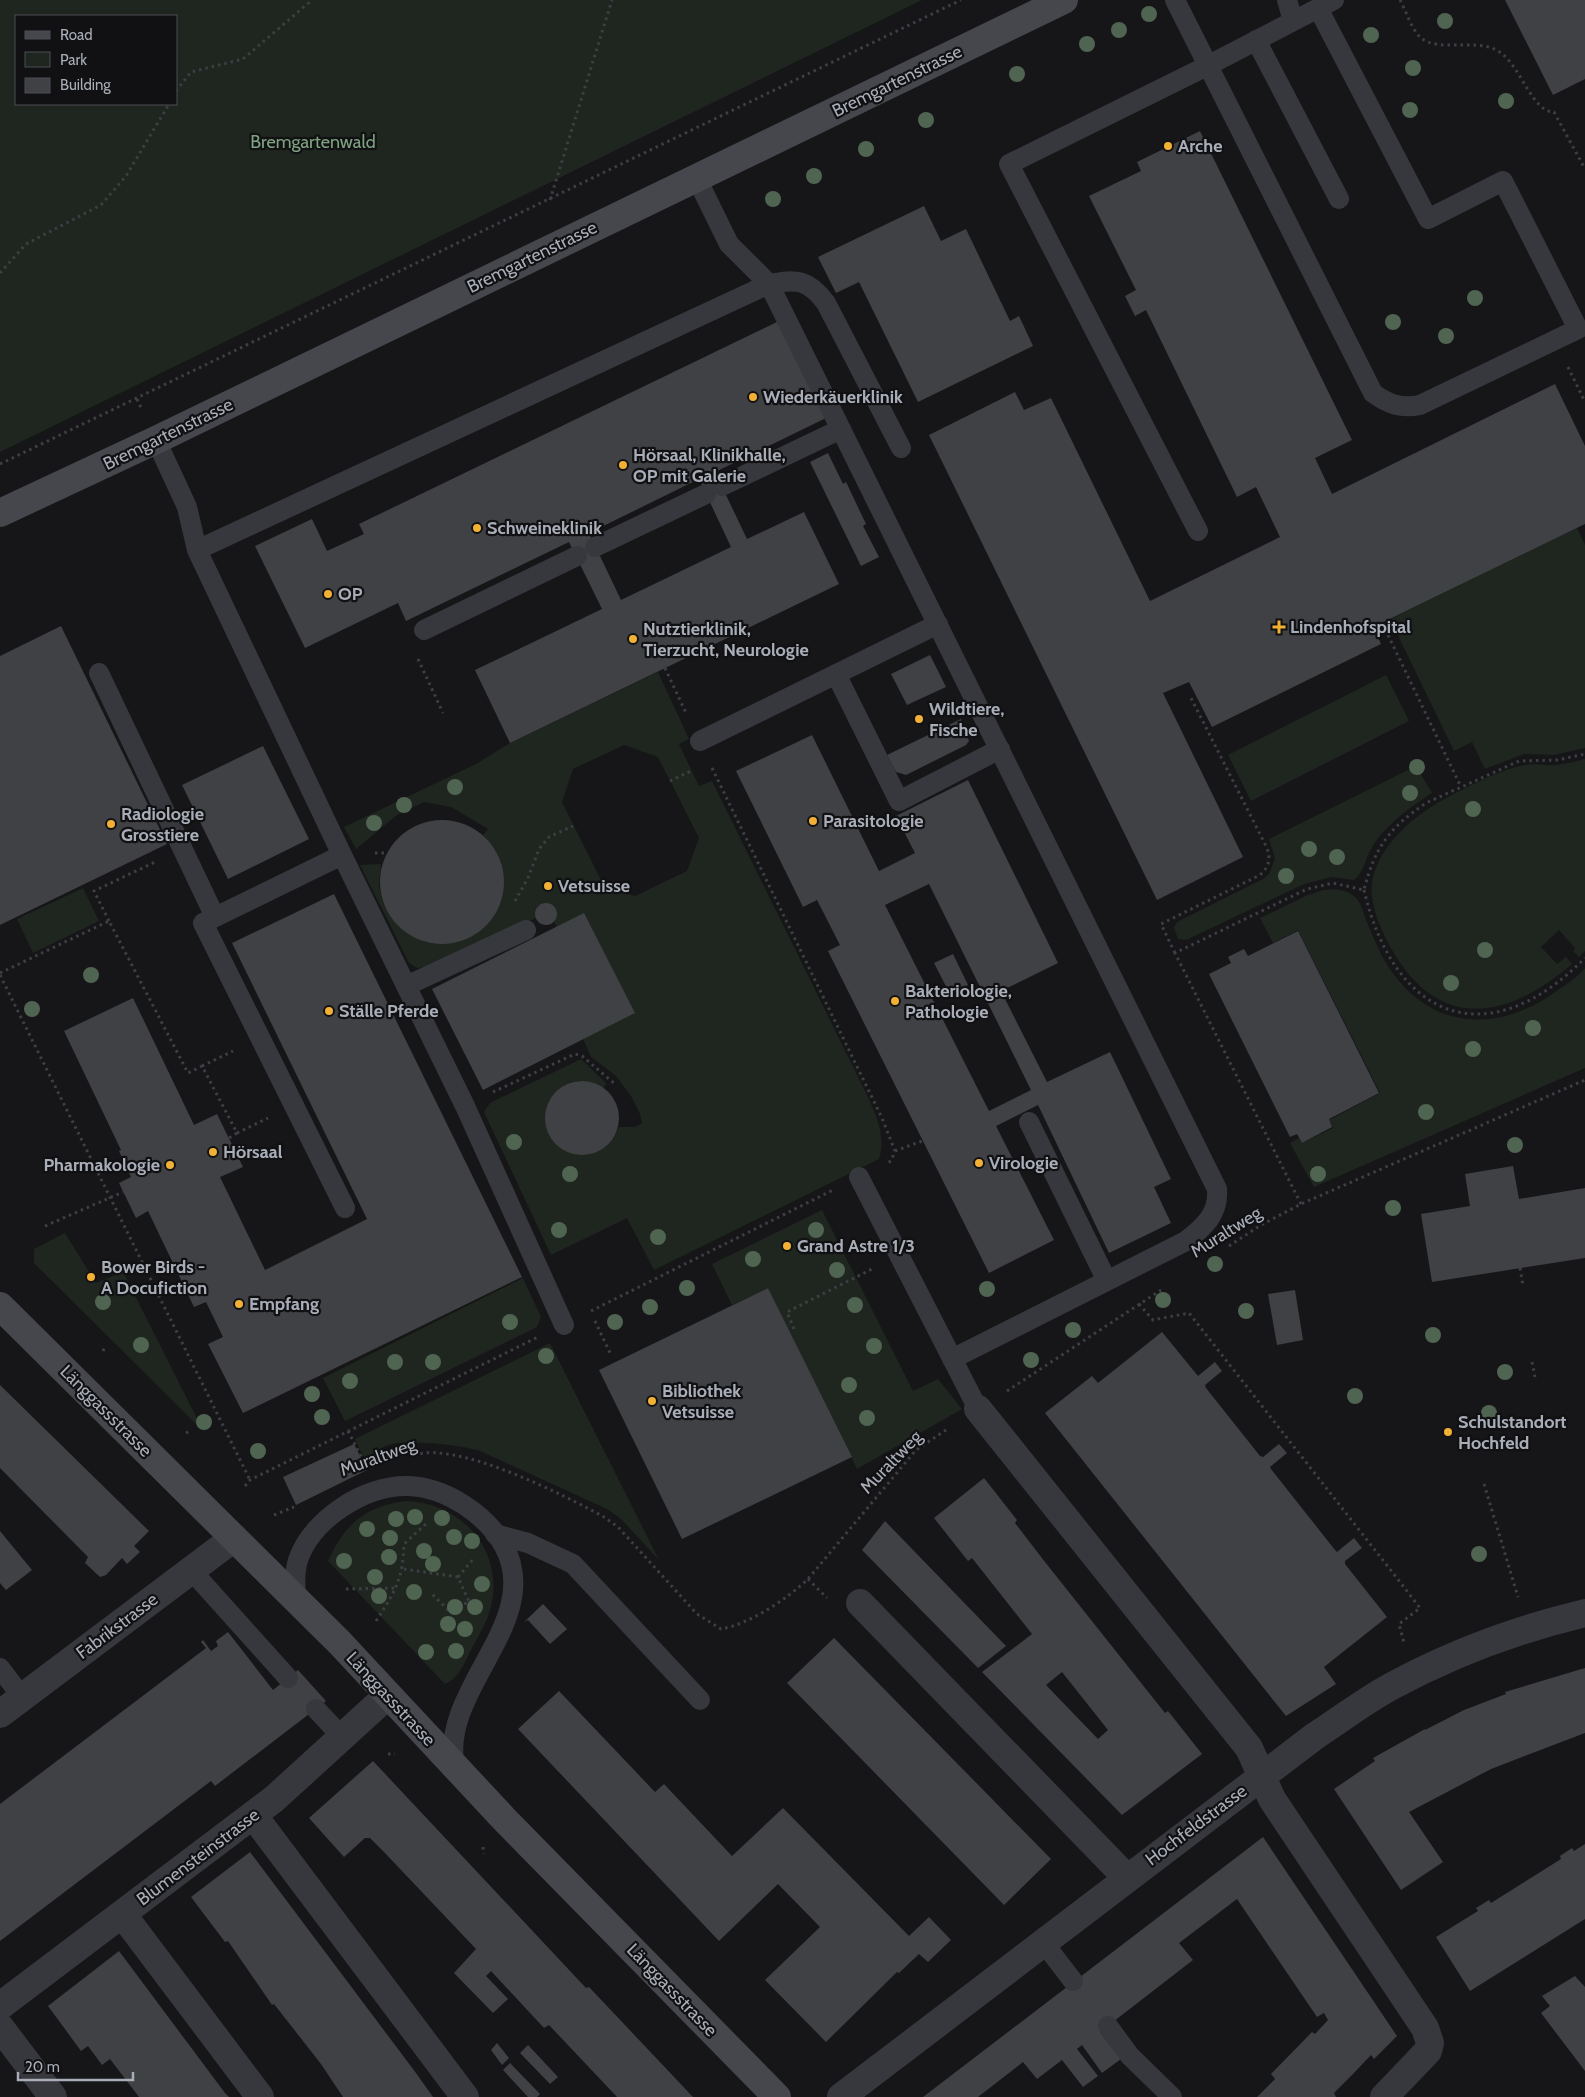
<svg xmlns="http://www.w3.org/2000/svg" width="1585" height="2097" viewBox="0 0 1585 2097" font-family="Cabin,sans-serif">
  <rect width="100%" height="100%" fill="#161618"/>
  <path fill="#1e261f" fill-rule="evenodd" d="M0,0H922L0,452ZM16,16H176V104H16Z
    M1577,528L1585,545V748L1554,755L1524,754L1485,769L1472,742L1454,751L1390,619Z
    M658,672L689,739L679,744L699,786L712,781L868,1097C877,1117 886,1138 879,1159L654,1270L627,1218L551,1255L484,1112L490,1103L581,1059L606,1083L604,1088C590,1081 575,1077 561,1088C514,1126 586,1191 619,1127H635L642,1123L640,1114L631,1096L615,1075L591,1057L583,1039L635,1013L557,927L554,922L557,910L546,903L538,906L536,918L425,967L417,968L409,963L360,865L381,864C381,873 378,883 380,891C382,904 389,915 398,924C445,976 527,916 497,853C494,847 487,841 483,835L488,829L451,807L424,802L397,815L356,849L344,827L476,764L510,743ZM624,745L658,757L699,838L687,871L635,896L604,886L562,802L573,769Z
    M1386,675L1409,721L1251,801L1228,755Z
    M1585,759V951L1579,957L1573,951L1575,948L1559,930L1541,947L1557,964L1566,957L1572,964C1508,1019 1440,1033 1392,950C1381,930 1369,905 1372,882C1378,850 1403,826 1428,809C1447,796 1504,767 1525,765C1535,763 1545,766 1555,765C1565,764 1575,762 1585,759Z
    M1416,766L1432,793C1409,808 1385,825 1371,849C1365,859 1364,873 1354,880L1332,877L1304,884L1186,940L1178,939L1174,928L1177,922L1263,879L1269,874L1275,859L1269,839Z
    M83,888L99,921L33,953L17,919Z
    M1323,890C1335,889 1347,889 1356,898C1362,904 1363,914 1367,922C1374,939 1381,957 1392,972C1434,1031 1500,1032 1555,992C1565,985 1577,978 1585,968V1068L1314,1187L1290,1143L1299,1138L1302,1143L1333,1128L1329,1120L1380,1093L1298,930L1273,943L1260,918L1308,895Z
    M822,1210L913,1391L938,1379L962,1409L857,1469L768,1288L732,1305L712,1264Z
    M65,1233L96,1283L123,1272L204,1432L34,1263V1249Z
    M523,1278L541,1317L537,1327L345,1421L323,1378Z
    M550,1343L659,1560L622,1520L609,1510L480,1451C462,1445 405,1439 388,1445C379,1448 372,1455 365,1460L355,1439Z
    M405,1501C459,1502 502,1547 492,1602C489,1619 480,1633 472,1648C465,1661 460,1678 445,1684L328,1561C345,1524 364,1507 405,1501Z"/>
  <path fill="#404145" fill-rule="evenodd" d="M1505,0H1585V79L1553,95Z
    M1200,131L1352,440L1315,458L1332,494L1555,384L1585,446V524L1373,627L1381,644L1212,727L1189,682L1163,693L1243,857L1157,900L929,435L1015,392L1024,410L1051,398L1150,601L1280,537L1256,487L1237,497L1146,310L1135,316L1125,296L1136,290L1089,196L1141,171L1137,162Z
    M924,206L941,241L966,229L1010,321L1019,316L1033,346L918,402L859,282L836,293L818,257Z
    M779,321L826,418L715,472L747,539L804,512L839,584L510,743L475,670L602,609L569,542L406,621L398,603L305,648L255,546L312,519L327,551L364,534L359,524ZM699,479L731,547L621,600L589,533Z
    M828,453L843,484L846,482L866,524L863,526L879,557L861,566L810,462Z
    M61,626L167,844L0,925V656Z
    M930,655L946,687L907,705L891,674Z
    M961,719L969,741L966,745L906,775L896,772L887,755Z
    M812,735L879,871L915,853L896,816L968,780L1058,963L1001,991L1047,1082L1110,1052L1171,1179L1154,1187L1171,1223L1109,1253L1038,1105L996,1126L1054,1240L989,1273L828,951L840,945L817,900L803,907L736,771ZM929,884L1031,1090L989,1111L885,905Z
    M263,746L309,839L228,879L182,785Z
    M380 882a62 62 0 1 1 124 0a62 62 0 1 1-124 0Z
    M334,894L522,1277L243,1413L208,1344L223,1337L206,1302L194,1307L148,1211L136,1218L119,1183L131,1177L119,1151L121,1150L64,1031L133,998L194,1125L217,1114L243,1167L220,1177L265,1270L367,1219L232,943Z
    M535 914a11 11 0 1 1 22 0a11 11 0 1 1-22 0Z
    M584,913L635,1013L483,1090L432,989Z
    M1298,931L1379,1093L1329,1119L1332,1127L1302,1143L1297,1134L1290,1137L1209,974L1231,963L1228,957L1244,949L1248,956Z
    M953,954L968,985L950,994L934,963Z
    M545 1118a37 37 0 1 1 74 0a37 37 0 1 1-74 0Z
    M1513,1166L1519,1199L1585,1188V1258L1432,1282L1421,1214L1470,1206L1465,1174Z
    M768,1288L852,1457L682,1539L599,1370Z
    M1295,1290L1303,1340L1277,1345L1268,1294Z
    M1162,1332L1198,1376L1215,1362L1222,1371L1205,1385L1206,1388L1260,1456L1263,1457L1279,1444L1287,1453L1270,1467L1271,1469L1335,1550L1337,1552L1354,1538L1362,1548L1345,1561V1564L1387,1617L1324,1667L1336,1684L1286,1716L1045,1413L1092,1376L1098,1383Z
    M0,1385L149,1531L134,1546L140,1552L127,1564L122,1558L106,1575L100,1577L85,1563L88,1557L0,1468Z
    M354,1444L367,1470L296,1505L283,1477Z
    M984,1478L1017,1520L1015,1523L1045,1562L1165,1713L1168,1711L1202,1754L1122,1815L982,1672L1032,1634L972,1558L968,1561L934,1518ZM1062,1672L1108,1730L1098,1739L1046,1685Z
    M885,1521L1006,1646L978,1668L862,1550Z
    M0,1531L32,1570L6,1590L0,1583Z
    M543,1604L567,1629L550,1644L528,1620L524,1622Z
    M228,1632L273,1690L298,1670L326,1701L215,1786L211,1781L0,1941V1804L206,1648L201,1642L203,1640L211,1651L218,1646L216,1641Z
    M834,1638L1051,1859L1004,1905L787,1683Z
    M1585,1668V1733L1491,1769L1409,1812L1443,1862L1401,1890L1334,1789L1375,1761L1373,1758L1425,1729V1730L1464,1710L1506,1694L1505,1692Z
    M559,1691L655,1792L664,1784L732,1856L783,1808L909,1936L929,1917L951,1940L928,1962L919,1954L899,1973L897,1972L826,2042L765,1980L820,1927L778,1884L719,1941L518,1729Z
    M373,1761L586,1988L589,1987L693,2097H617L549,2025L544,2028L491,1971L486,1976L508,1999L493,2013L454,1973L476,1949L384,1852L370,1838H365L344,1857L309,1818Z
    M1263,1837L1397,2036L1374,2059L1371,2055L1353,2074L1334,2093L1336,2097H1257L1275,2079L1271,2074L1312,2032L1315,2034L1328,2020L1324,2013L1317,2017L1237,1899L1179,1943L1193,1960L1100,2032L1121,2059L1102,2073L1082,2045L1077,2049L1098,2076L1083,2087L1062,2060L1037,2079L1023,2062L978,2097H923Z
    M1585,1844V1919L1470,1991L1436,1937L1478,1911L1476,1908L1489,1900L1491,1903L1561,1859L1560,1856L1572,1848L1574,1851Z
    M250,1852L416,2073L433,2097H343L321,2064L274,2004L272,2005L228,1941L225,1942L191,1897Z
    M119,1951L225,2093L229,2097H139L110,2059L102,2065L88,2046L81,2051L48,2006Z
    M1575,1976L1585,1987V2071L1541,2013L1550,2006L1542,1996Z
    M497,2043L509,2058L502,2065L491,2050Z
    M528,2045L558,2077L550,2084L520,2053Z
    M510,2063L540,2094L537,2097H528L503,2070Z"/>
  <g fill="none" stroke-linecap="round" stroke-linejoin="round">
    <path stroke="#3d3f44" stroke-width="3" stroke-dasharray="2.5 4" stroke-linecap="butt" d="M1400,0C1406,11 1411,28 1420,37C1438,54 1479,36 1501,53C1521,67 1532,112 1554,112L1585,169
      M176,91L191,72L243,59L312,0
      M550,200L612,0
      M0,273L26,244L101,205L126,176L169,104
      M1568,367L1585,402
      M137,399L142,410
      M0,464L961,0
      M1388,635L1461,787
      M418,659L443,713
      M665,668L687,715
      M712,768L882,1118L895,1151L891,1161L886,1164
      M670,781L691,771
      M375,853H387
      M1364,890C1394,1019 1487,1057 1585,958
      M515,901L528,878L539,849L549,837L573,826
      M109,921L94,891L155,862
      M1175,953L1161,924L1260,875C1270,866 1271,857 1266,846L1191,698
      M0,973L109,921L188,1073L202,1066L237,1133L229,1138
      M0,975L250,1480
      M202,1066L233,1051
      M493,1092L575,1054L582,1056L615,1084
      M237,1133L268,1118
      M895,1151L922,1141
      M1301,1204L1175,953L1307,889L1333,883L1364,890C1375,847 1389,828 1426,803L1519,761L1557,760L1585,754
      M45,1226L123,1192
      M1229,1246L1261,1225L1301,1204L1585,1080
      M1520,1268L1523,1286
      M1139,1304L1153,1320L1189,1313L1400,1582L1420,1608L1399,1624L1404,1643
      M591,1311L833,1190
      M595,1321L611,1355
      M794,1329L787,1312L872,1269
      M103,1351L105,1347
      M1532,1362L1535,1377
      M1007,1391L1161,1290
      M348,1431L365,1464
      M186,1433L190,1431
      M414,1455C458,1441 564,1495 604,1517L618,1527L697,1614L721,1629C750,1624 787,1599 808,1579L916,1450L949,1428
      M1484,1484L1518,1597
      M245,1486L250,1480L538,1337
      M274,1515L294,1507
      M404,1569L458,1577L469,1602L448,1610L430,1592
      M458,1577L475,1557
      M808,1579L827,1598
      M346,1589L396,1588
      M376,1621C395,1592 403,1579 404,1544L428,1522
      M388,1754H395
      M483,1847L484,1854"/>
    <path stroke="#37383d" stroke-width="20" d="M1175,0L1373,393C1388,404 1401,409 1420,405L1578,329L1503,181L1428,219L1318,8
      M1287,0L1293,21
      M1256,40L1339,199
      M696,177L729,244L769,284L1217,1189C1219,1214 1204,1227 1186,1241L952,1359
      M156,440L187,507L197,550L342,855L465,1106L564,1325
      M722,486L841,429
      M1198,531L1009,164L1209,65L1334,0
      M595,547L706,494
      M197,550L769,284C797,279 808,279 826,303L901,448
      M424,630L577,556
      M99,673L215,917
      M836,674L899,801L1000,749
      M700,741L938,624
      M342,855L203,923L345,1208
      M406,986L526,930
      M1029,1122L1107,1281
      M859,1177L978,1409
      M495,1534L528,1543L573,1564L700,1700
      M191,1570L288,1678
      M297,1601C295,1588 294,1573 298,1560C312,1519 365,1485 408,1486C445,1487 486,1514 504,1546C545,1622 438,1690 455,1767
      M0,1668L22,1697
      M316,1709L342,1737
      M1043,1942L1073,1981
      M1108,2026L1130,2056L1172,2097"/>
    <path stroke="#37383d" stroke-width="28" d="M978,1409L1249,1748L1272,1799L1425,2028L1430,2043L1428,2051L1384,2097
      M860,1603L1127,1878
      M0,1714L234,1538
      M253,1815L465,2097
      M123,1915L260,2097
      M0,2006L274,1799L387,1696
      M0,2027L53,2097
      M841,2097L1315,1736C1341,1719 1366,1700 1392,1686C1453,1653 1518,1629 1585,1613"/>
    <path stroke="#45474d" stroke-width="28" d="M0,513L156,440L1064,0
      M0,1306L340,1643L505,1820L777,2097"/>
  </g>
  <g fill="#506452">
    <circle cx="1149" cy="14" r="8"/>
    <circle cx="1445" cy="21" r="8"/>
    <circle cx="1119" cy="30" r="8"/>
    <circle cx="1371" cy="35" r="8"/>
    <circle cx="1087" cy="44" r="8"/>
    <circle cx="1413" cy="68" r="8"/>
    <circle cx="1017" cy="74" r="8"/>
    <circle cx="1506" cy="101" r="8"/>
    <circle cx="1410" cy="110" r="8"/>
    <circle cx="926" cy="120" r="8"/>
    <circle cx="866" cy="149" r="8"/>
    <circle cx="814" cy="176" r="8"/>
    <circle cx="773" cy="199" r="8"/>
    <circle cx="1475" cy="298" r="8"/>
    <circle cx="1393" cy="322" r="8"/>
    <circle cx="1446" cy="336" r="8"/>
    <circle cx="1417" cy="767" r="8"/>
    <circle cx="455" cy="787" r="8"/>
    <circle cx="1410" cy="793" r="8"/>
    <circle cx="404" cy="805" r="8"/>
    <circle cx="1473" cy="809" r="8"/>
    <circle cx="374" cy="823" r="8"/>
    <circle cx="1309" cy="849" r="8"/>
    <circle cx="1337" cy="857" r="8"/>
    <circle cx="1286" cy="876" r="8"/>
    <circle cx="1485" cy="950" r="8"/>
    <circle cx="91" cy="975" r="8"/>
    <circle cx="1451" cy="983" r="8"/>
    <circle cx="32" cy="1009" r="8"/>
    <circle cx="1533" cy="1028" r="8"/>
    <circle cx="1473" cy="1049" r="8"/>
    <circle cx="1426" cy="1112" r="8"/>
    <circle cx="514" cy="1142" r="8"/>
    <circle cx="1515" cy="1145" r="8"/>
    <circle cx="570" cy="1174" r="8"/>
    <circle cx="1318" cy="1174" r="8"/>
    <circle cx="1393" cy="1208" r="8"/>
    <circle cx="559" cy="1230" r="8"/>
    <circle cx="816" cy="1230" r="8"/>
    <circle cx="658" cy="1237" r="8"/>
    <circle cx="753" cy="1259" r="8"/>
    <circle cx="1215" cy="1264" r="8"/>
    <circle cx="837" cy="1270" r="8"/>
    <circle cx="687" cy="1288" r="8"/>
    <circle cx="987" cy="1289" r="8"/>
    <circle cx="1163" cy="1300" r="8"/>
    <circle cx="103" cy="1302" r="8"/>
    <circle cx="855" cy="1305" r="8"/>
    <circle cx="650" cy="1307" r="8"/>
    <circle cx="1246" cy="1311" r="8"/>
    <circle cx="510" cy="1322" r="8"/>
    <circle cx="615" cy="1322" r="8"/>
    <circle cx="1073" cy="1330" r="8"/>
    <circle cx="1433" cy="1335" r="8"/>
    <circle cx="141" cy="1345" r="8"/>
    <circle cx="874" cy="1346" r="8"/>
    <circle cx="546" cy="1356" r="8"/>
    <circle cx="1031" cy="1360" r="8"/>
    <circle cx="395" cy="1362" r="8"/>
    <circle cx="433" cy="1362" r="8"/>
    <circle cx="1505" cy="1372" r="8"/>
    <circle cx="350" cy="1381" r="8"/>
    <circle cx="849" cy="1385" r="8"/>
    <circle cx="312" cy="1394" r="8"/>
    <circle cx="1355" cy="1396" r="8"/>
    <circle cx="1489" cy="1413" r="8"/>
    <circle cx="322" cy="1417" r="8"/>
    <circle cx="867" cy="1418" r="8"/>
    <circle cx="204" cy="1422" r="8"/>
    <circle cx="258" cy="1451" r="8"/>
    <circle cx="415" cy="1517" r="8"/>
    <circle cx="442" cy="1518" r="8"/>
    <circle cx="396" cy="1519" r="8"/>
    <circle cx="367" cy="1529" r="8"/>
    <circle cx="454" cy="1537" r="8"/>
    <circle cx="390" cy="1538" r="8"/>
    <circle cx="472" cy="1541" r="8"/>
    <circle cx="424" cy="1551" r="8"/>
    <circle cx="1479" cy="1554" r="8"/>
    <circle cx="389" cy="1557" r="8"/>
    <circle cx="344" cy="1561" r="8"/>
    <circle cx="433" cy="1564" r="8"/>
    <circle cx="375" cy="1577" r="8"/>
    <circle cx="482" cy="1584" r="8"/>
    <circle cx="414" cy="1592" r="8"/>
    <circle cx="379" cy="1596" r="8"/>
    <circle cx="455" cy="1607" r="8"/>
    <circle cx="475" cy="1607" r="8"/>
    <circle cx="448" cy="1624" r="8"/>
    <circle cx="465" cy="1629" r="8"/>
    <circle cx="456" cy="1651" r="8"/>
    <circle cx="426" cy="1652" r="8"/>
  </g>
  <g fill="#f2b134" stroke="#111113" stroke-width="2">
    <circle cx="1168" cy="146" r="5"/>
    <circle cx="753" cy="397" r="5"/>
    <circle cx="623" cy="465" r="5"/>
    <circle cx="477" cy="528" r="5"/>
    <circle cx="328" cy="594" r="5"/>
    <path d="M1276.5 619.5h5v5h5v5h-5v5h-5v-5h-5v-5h5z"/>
    <circle cx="633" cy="639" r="5"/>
    <circle cx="919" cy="719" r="5"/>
    <circle cx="813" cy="821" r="5"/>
    <circle cx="111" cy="824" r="5"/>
    <circle cx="548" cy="886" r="5"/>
    <circle cx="895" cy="1001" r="5"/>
    <circle cx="329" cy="1011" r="5"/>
    <circle cx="213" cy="1152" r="5"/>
    <circle cx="979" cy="1163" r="5"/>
    <circle cx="170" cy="1165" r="5"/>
    <circle cx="787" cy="1246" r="5"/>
    <circle cx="91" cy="1277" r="5"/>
    <circle cx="239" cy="1304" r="5"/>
    <circle cx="652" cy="1401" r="5"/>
    <circle cx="1448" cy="1432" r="5"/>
  </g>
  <g text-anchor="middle" stroke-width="4.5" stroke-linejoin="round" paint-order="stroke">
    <g font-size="18" fill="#a8adb8" stroke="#111113">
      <text transform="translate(897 81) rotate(-26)" y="6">Bremgartenstrasse</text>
      <text transform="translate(532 257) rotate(-26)" y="6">Bremgartenstrasse</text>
      <text transform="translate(168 434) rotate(-26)" y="6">Bremgartenstrasse</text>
      <text transform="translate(1226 1232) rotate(-32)" y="6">Muraltweg</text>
      <text transform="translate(106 1411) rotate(45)" y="6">Länggassstrasse</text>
      <text transform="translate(378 1457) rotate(-20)" y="6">Muraltweg</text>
      <text transform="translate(891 1462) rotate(-46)" y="6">Muraltweg</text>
      <text transform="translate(117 1626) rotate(-37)" y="6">Fabrikstrasse</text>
      <text transform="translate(391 1699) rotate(47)" y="6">Länggassstrasse</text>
      <text transform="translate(1196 1825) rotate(-37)" y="6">Hochfeldstrasse</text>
      <text transform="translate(198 1857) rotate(-37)" y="6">Blumensteinstrasse</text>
      <text transform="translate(672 1990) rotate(46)" y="6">Länggassstrasse</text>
    </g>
    <g font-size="18" fill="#7fa381" stroke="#111113">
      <text x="313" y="148">Bremgartenwald</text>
    </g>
    <g font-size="18" font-weight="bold" fill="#a8adb8" stroke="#111113" text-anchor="start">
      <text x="1178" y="152">Arche</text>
      <text x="763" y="403">Wiederkäuerklinik</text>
      <text x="633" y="461">Hörsaal, Klinikhalle,<tspan x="633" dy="21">OP mit Galerie</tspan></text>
      <text x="487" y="534">Schweineklinik</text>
      <text x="338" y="600">OP</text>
      <text x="1290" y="633">Lindenhofspital</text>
      <text x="643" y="635">Nutztierklinik,<tspan x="643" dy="21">Tierzucht, Neurologie</tspan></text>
      <text x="929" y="715">Wildtiere,<tspan x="929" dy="21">Fische</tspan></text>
      <text x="121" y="820">Radiologie<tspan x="121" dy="21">Grosstiere</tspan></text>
      <text x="823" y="827">Parasitologie</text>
      <text x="558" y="892">Vetsuisse</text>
      <text x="905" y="997">Bakteriologie,<tspan x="905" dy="21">Pathologie</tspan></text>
      <text x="339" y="1017">Ställe Pferde</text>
      <text x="223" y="1158">Hörsaal</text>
      <text x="989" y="1169">Virologie</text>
      <text x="160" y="1171" text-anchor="end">Pharmakologie</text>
      <text x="797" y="1252">Grand Astre 1/3</text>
      <text x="101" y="1273">Bower Birds -<tspan x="101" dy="21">A Docufiction</tspan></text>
      <text x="249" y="1310">Empfang</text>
      <text x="662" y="1397">Bibliothek<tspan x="662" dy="21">Vetsuisse</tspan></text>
      <text x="1458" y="1428">Schulstandort<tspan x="1458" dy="21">Hochfeld</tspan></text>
    </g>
  </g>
  <rect x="15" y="15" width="162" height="90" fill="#111113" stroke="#4d4f55"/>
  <rect x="25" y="31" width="25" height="8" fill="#45474d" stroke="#4d4f55"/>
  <text x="60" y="40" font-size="15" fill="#a8adb8">Road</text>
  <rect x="25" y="52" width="25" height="15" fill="#1e261f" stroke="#4d4f55"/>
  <text x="60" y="65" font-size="15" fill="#a8adb8">Park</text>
  <rect x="25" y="78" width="25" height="15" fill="#404145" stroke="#4d4f55"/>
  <text x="60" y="90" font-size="15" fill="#a8adb8">Building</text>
  <path d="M18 2072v8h115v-8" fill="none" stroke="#a8adb8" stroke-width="2.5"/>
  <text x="25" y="2072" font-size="15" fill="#a8adb8" stroke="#111113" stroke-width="4" paint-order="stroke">20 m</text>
</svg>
